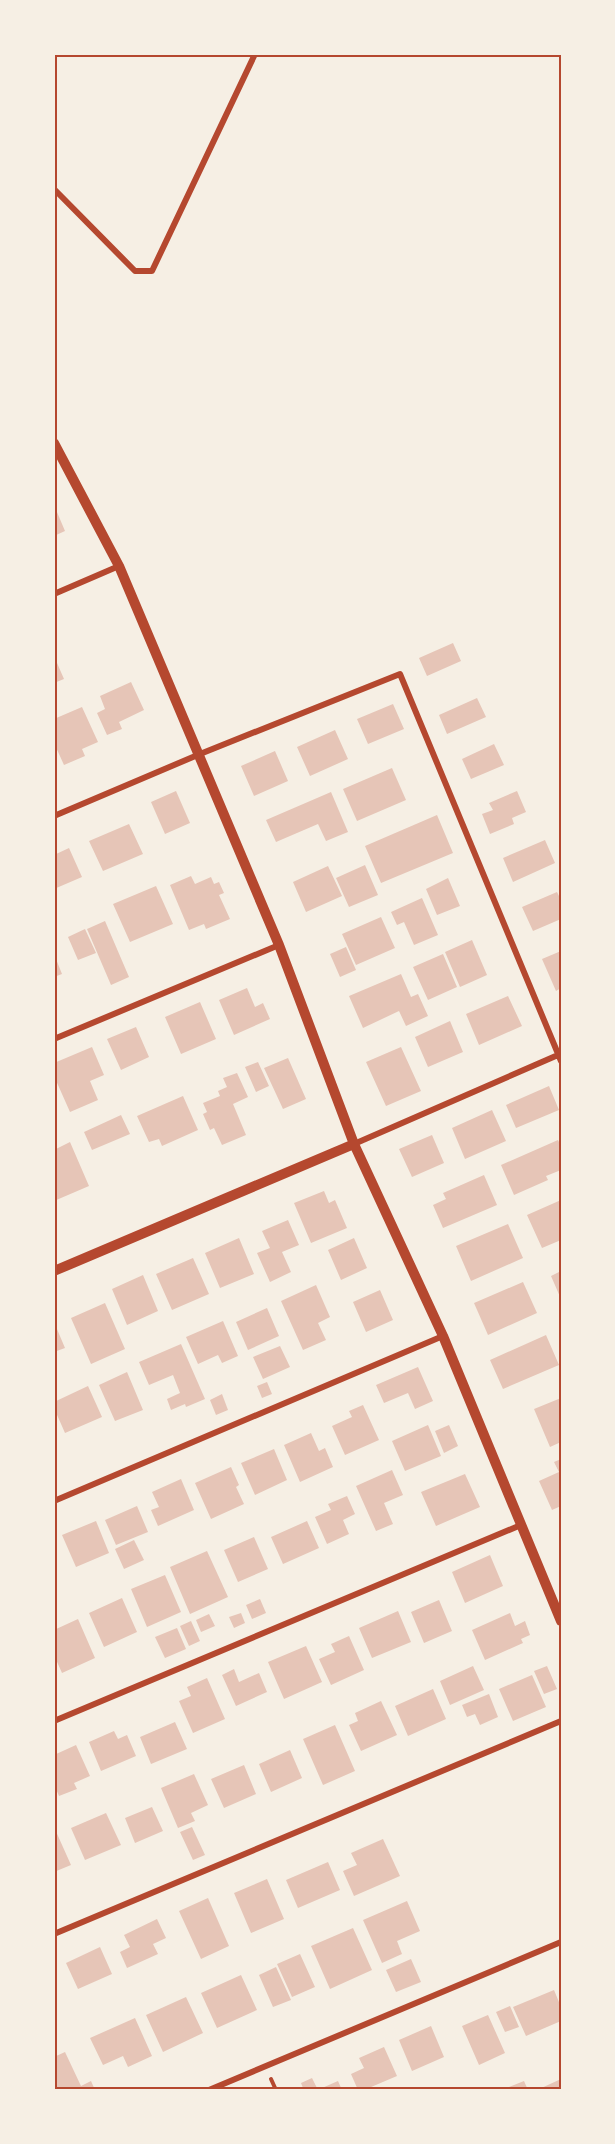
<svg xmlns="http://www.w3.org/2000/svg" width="615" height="2144" viewBox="0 0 615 2144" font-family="'Fira Sans Condensed',sans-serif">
  <rect width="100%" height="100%" fill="#f6efe4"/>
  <path fill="#e6c5b7" d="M54,505L65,531L54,536Z
    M453,643L461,661L427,676L419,658Z
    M54,656L64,679L54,683Z
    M131,682L144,710L119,722L122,729L107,735L97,713L105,709L100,696Z
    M477,698L486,717L447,734L439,715Z
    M393,704L404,729L368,744L357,719Z
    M82,707L98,742L82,749L85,756L64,765L54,743V719Z
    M335,730L348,759L310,776L297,747Z
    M494,744L504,765L471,779L462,759Z
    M275,751L288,781L254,796L241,766Z
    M392,768L406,800L357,821L343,789Z
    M176,791L190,823L165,834L151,802Z
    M517,791L526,812L512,818L514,824L490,834L482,814L493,810L489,803Z
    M331,792L348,832L326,841L318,824L276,842L266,820Z
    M437,815L453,853L381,883L365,846Z
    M129,824L143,854L103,871L89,841Z
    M545,840L555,863L513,882L503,858Z
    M69,848L82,877L54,889V855Z
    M365,865L378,895L349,907L336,878Z
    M328,866L342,896L306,912L293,882Z
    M191,876L195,884L211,877L214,884L219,882L224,893L219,895L230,919L206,929L204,924L189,930L170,885Z
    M448,878L460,906L437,915L426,889Z
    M156,886L173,924L130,942L113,904Z
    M557,892L561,900V919L533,931L522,907Z
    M422,898L438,935L414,945L404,922L397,925L391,912Z
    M381,917L395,948L356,965L342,934Z
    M105,921L129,977L111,985L87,929Z
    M85,929L96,953L78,960L68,937Z
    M472,940L487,975L460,987L445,952Z
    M346,947L356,970L340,977L330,954Z
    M561,951V988L556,991L542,959Z
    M54,954L62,974L54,977Z
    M443,954L457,987L428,1000L413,967Z
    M401,974L411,997L418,994L428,1016L406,1026L399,1011L363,1028L349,996Z
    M247,988L255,1007L263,1003L270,1019L234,1035L219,1000Z
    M508,996L522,1026L479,1045L466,1014Z
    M200,1002L216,1039L181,1054L165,1017Z
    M450,1021L463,1052L428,1067L415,1037Z
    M136,1027L149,1057L121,1070L107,1039Z
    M92,1047L104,1075L90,1081L98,1100L70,1112L54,1076V1063Z
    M401,1047L421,1091L386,1106L366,1062Z
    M288,1058L306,1099L283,1109L264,1068Z
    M258,1062L269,1086L256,1092L245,1067Z
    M237,1073L248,1097L233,1104L246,1135L222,1145L214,1128L210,1130L203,1114L207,1112L203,1103L220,1096L218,1091L227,1087L223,1078Z
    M549,1086L559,1110L516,1128L506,1105Z
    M183,1096L198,1130L162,1146L159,1139L149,1142L137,1116Z
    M492,1110L506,1141L465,1159L452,1128Z
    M121,1115L130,1134L92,1150L84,1132Z
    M432,1135L444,1163L412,1177L399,1149Z
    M558,1140L561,1146V1170L546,1176L548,1180L514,1195L501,1165Z
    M70,1142L89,1186L54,1201V1150Z
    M484,1175L497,1205L443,1228L433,1205L446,1199L443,1193Z
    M324,1191L329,1203L335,1200L347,1228L311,1243L294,1203Z
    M561,1200V1240L542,1248L527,1215Z
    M288,1220L299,1245L282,1252L291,1272L270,1282L257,1253L270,1248L262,1231Z
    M508,1224L523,1258L471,1281L456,1246Z
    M239,1238L254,1274L220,1288L205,1253Z
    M354,1238L367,1268L341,1280L328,1250Z
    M193,1258L209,1294L172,1310L156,1274Z
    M561,1271V1299L551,1276Z
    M143,1275L158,1311L127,1325L112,1289Z
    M523,1282L537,1313L488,1335L474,1303Z
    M316,1285L330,1317L318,1323L326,1340L303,1350L281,1301Z
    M380,1290L393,1320L366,1332L353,1302Z
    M105,1303L125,1349L91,1364L71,1318Z
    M267,1308L279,1336L248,1350L236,1322Z
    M223,1321L238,1356L222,1363L218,1355L198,1364L186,1337Z
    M54,1322L65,1348L54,1352Z
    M546,1335L559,1365L503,1389L490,1360Z
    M181,1344L205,1399L186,1407L185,1404L171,1410L167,1399L180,1393L173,1375L149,1385L139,1362Z
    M280,1346L290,1367L263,1379L253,1357Z
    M418,1367L433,1401L415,1409L408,1393L384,1403L376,1385Z
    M127,1372L143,1410L115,1421L99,1385Z
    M267,1382L272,1394L262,1398L257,1386Z
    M88,1386L102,1417L65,1433L54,1408V1402Z
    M222,1394L228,1410L216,1415L210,1400Z
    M561,1398V1442L550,1447L534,1409Z
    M363,1405L379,1440L345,1455L332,1426L352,1417L349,1411Z
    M428,1425L441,1456L405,1471L392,1441Z
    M449,1425L458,1446L444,1453L435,1431Z
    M311,1433L319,1451L325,1448L333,1467L300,1482L284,1445Z
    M274,1449L287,1480L255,1495L241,1463Z
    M561,1459V1506L552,1510L539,1481L559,1472L554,1462Z
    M231,1467L239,1485L236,1487L244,1504L211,1519L195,1483Z
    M392,1470L403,1495L384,1503L393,1524L376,1531L356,1486Z
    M465,1474L480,1507L436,1526L421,1492Z
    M181,1479L194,1510L158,1526L151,1510L159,1507L152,1492Z
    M347,1496L355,1514L343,1520L349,1534L327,1544L315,1517L331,1510L328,1504Z
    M137,1506L148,1532L116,1545L105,1520Z
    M96,1521L109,1553L76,1567L62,1535Z
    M307,1521L319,1548L283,1564L271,1537Z
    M254,1537L268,1569L238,1582L224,1550Z
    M134,1540L144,1560L124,1569L115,1549Z
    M207,1551L228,1597L190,1614L170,1567Z
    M490,1555L503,1586L465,1603L452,1572Z
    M165,1575L181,1612L147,1627L131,1589Z
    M122,1598L137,1632L104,1647L89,1613Z
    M260,1599L266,1613L252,1619L246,1605Z
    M439,1600L452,1631L424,1643L411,1612Z
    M398,1611L411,1642L372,1658L359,1628Z
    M241,1613L245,1623L234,1628L229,1617Z
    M510,1613L515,1626L525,1621L530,1635L521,1639L523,1643L485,1660L472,1630Z
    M209,1614L215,1626L201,1632L196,1620Z
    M78,1619L95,1658L62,1673L54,1655V1630Z
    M191,1621L200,1641L189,1646L180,1626Z
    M177,1628L186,1649L165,1658L155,1637Z
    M349,1636L364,1670L331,1685L319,1659L335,1652L331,1644Z
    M306,1646L322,1682L284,1699L268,1662Z
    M473,1666L484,1690L450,1705L440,1681Z
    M547,1666L557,1689L544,1694L534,1671Z
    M234,1669L239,1682L259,1673L267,1692L236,1706L222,1675Z
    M532,1675L546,1707L513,1721L499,1689Z
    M207,1678L225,1719L193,1733L179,1701L191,1696L187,1687Z
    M433,1689L446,1719L408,1736L395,1706Z
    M489,1694L498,1717L480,1725L475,1714L467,1717L462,1705Z
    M381,1701L397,1735L361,1751L349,1725L358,1721L355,1713Z
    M175,1722L187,1749L151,1764L140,1737Z
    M335,1725L355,1771L323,1785L303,1739Z
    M114,1731L118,1739L127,1735L136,1756L101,1771L89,1742Z
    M76,1745L90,1776L74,1783L77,1789L59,1796L54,1784V1755Z
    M290,1750L302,1778L271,1792L259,1764Z
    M244,1765L256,1794L224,1808L211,1779Z
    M194,1774L208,1805L191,1813L195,1821L178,1828L161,1788Z
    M152,1807L163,1831L135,1843L125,1818Z
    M106,1813L121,1845L85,1860L71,1828Z
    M54,1827L71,1865L54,1872Z
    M192,1827L205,1855L193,1860L180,1832Z
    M383,1839L400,1876L354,1896L343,1871L357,1865L351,1853Z
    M328,1862L340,1890L298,1908L286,1880Z
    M267,1879L284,1919L251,1933L234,1893Z
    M208,1898L229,1946L201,1959L179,1911Z
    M407,1901L420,1931L397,1941L402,1954L382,1963L363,1920Z
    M157,1919L166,1938L153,1944L158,1954L127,1968L120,1952L130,1947L124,1935Z
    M353,1928L372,1970L330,1989L311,1946Z
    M100,1947L112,1974L78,1989L66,1963Z
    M300,1954L315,1987L292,1997L277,1964Z
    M411,1959L421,1982L396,1992L386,1970Z
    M276,1967L291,2000L273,2007L259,1975Z
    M241,1975L257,2010L217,2028L201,1993Z
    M554,1990L561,2007V2021L526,2036L513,2007Z
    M186,1997L203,2033L163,2052L146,2015Z
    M510,2006L519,2027L505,2032L496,2012Z
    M488,2015L505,2053L479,2065L462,2026Z
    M135,2018L152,2056L128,2067L123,2056L103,2065L90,2038Z
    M431,2026L444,2057L412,2071L399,2040Z
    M384,2047L397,2076L364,2090H358L351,2074L364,2068L359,2058Z
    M65,2052L81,2086L91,2081L95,2090H54V2057Z
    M312,2078L318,2090H298L303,2088L301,2083Z
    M561,2079V2090H537Z
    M338,2081L342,2090H323L322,2088Z
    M524,2081L528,2090H503L509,2087Z"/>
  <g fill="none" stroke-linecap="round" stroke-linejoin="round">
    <path stroke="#b5482f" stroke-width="4" d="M271,2079L276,2090"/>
    <path stroke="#b5482f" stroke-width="6" d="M54,189L135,271H152L255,54
      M54,594L119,566
      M54,816L200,754L400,674L561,1061
      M54,1039L279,945
      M354,1144L558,1055
      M54,1501L443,1336
      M54,1721L521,1525
      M54,1934L561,1721
      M209,2090L561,1942"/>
    <path stroke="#b5482f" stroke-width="10" d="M54,443L119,566L279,945L354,1144L443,1336L561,1621
      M54,1271L354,1144"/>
  </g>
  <rect width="615" height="2144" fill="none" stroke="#f6efe4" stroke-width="111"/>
  <rect x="56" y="56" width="504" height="2032" fill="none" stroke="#b5482f" stroke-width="2"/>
</svg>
